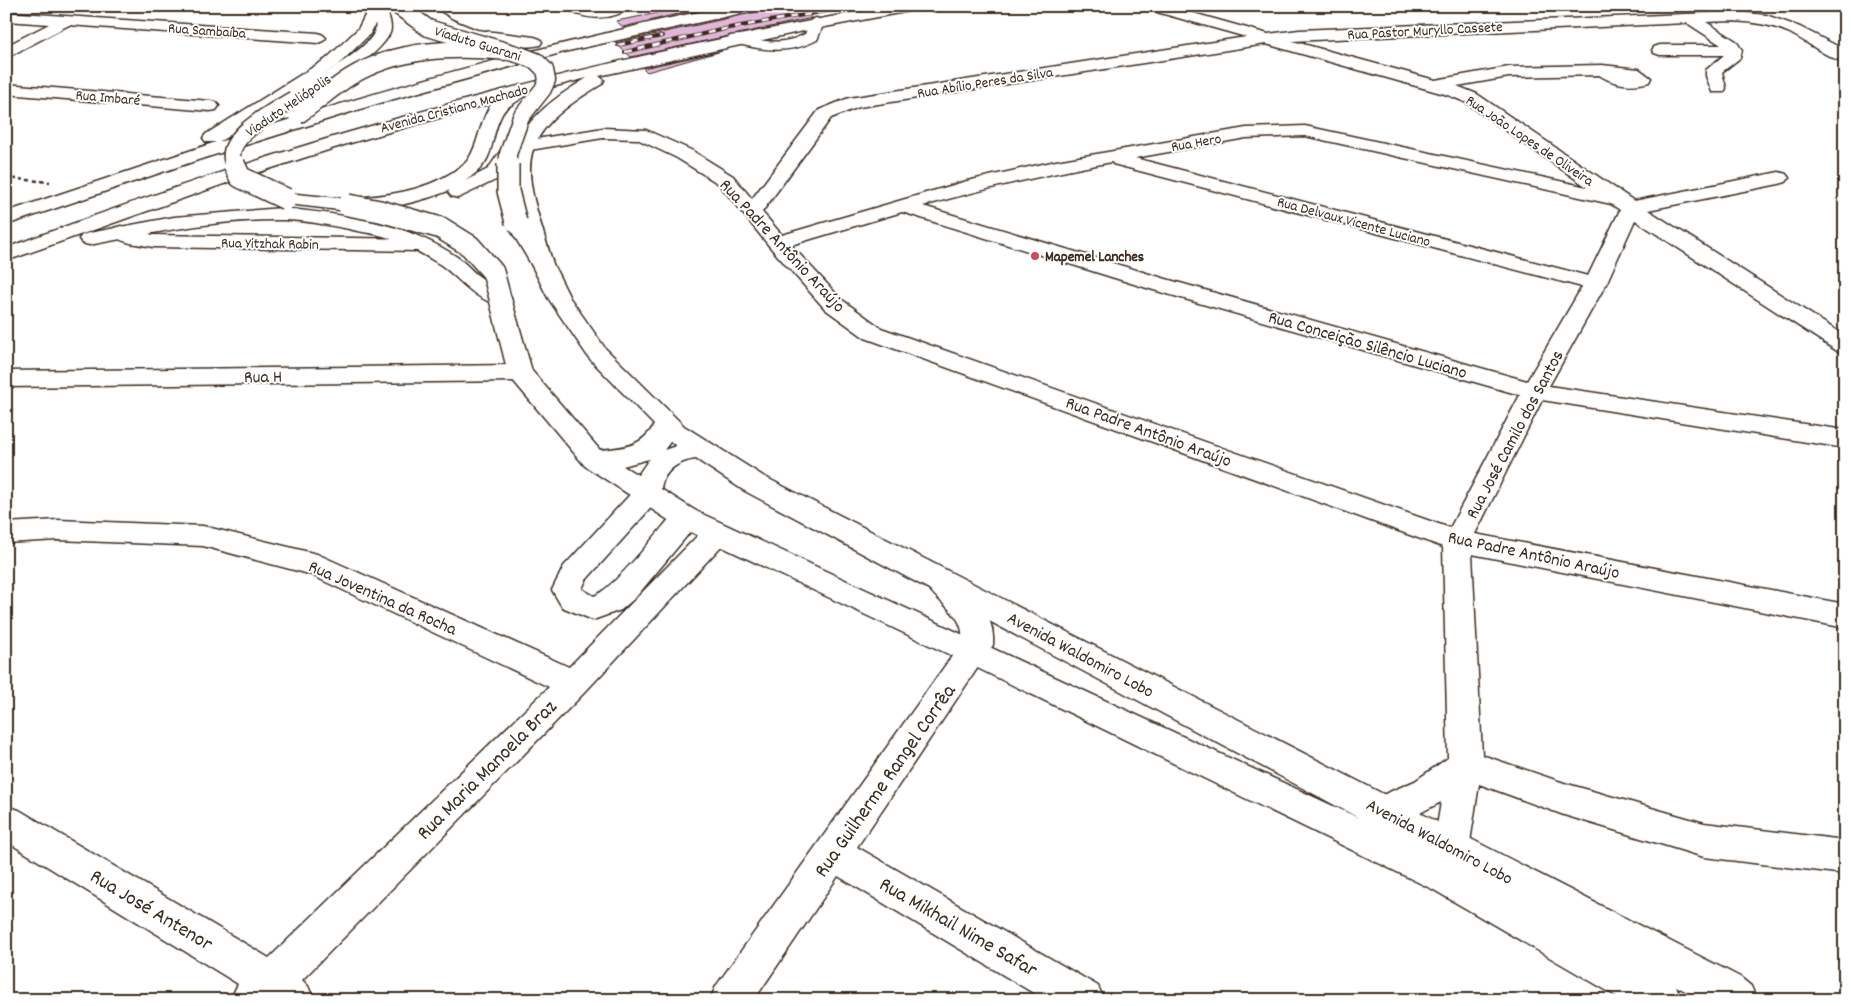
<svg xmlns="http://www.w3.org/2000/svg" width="1851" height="1006" viewBox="0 0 1851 1006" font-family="Dekko,sans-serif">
  <rect width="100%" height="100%" fill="#fff"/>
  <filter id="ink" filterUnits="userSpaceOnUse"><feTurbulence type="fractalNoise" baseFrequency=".02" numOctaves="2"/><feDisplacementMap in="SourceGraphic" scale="10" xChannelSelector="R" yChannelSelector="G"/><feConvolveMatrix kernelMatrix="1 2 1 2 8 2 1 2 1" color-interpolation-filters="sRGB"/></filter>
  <g filter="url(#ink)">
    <path fill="#e2b6da" stroke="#3b2a1e" d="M694,6H728L678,14L623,27L616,21Z
      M765,6H797L812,18L631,57L615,43L756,12Z
      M722,51L647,72L643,68Z"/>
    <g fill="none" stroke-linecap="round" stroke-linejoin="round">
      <g stroke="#3b2a1e" stroke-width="3">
        <path id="minor" d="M566,6L598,9L610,6H630C618,21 578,22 566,6Z
          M1144,6H1168L1268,34L1299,30L1734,12L1766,15L1800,27L1845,50V62C1825,57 1808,42 1790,33C1763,21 1735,20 1706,22L1736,41L1742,50L1740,58L1722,72L1726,88L1724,92H1712L1706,76V70L1724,55H1660L1654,53L1652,50L1654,47L1660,45H1721L1687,23L1292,41L1435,80L1509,67L1602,65L1639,69L1651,78L1649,82C1631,87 1615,85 1599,75L1509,77L1457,86L1477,94L1634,201L1779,172L1786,174L1789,178L1786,182L1779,184L1648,210L1845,336V353L1837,351L1635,220L1606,284L1549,386L1845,430V448L1542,400L1475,534L1845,604V628L1472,554L1482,755L1564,783L1704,823L1845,840V874L1704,857L1564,815L1479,784L1466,868L1461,880L1448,885L1435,880L1430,868L1441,802L1420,813L1384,827L1371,822L1366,811L1371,800L1415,781L1448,758L1443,547L865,338L825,309L770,247L719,184L677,158L637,139L603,138L524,151L518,150L515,146L518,142L524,141L603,128L646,130L691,150L733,176L752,199L819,110L849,98L1246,37L1146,9ZM1266,44L1448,95L1465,102L1587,187L1305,126L1246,128L1056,161L967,181L782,235L762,212L831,118L859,107ZM1305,136L1611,204L1620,210L1588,276L1135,158L1246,138ZM1112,162L1113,164L1582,287L1527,381L1166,279L923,206C986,188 1048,174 1112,162ZM902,212L1150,289L1520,395L1450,528L881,328L841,299L791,245Z
          M6,12L318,33L323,35L326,38L323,41L318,43L69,25L6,58V46L49,24L6,21Z
          M816,18L821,20L824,23L817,40C788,55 761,50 730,42L728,39L730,36C739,34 746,37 754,39C772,43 788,43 805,34L811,20Z
          M6,84L210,101L216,102L219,106L216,110L210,111L6,94Z
          M121,226L153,235L421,239L428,241L431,245L428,249L421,251L153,247C140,244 119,244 111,232L114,228Z
          M520,365L529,368L532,373L529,378L520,381L6,387V371Z
          M647,484L657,487L661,494L657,501L586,580L582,589L594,596C614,589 660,529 676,511L686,508L696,511L700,518L696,525L636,597L621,610L593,620L562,607L552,590L564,566L637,487Z
          M58,520L203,526L317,554L569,667L707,526L717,523L727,526L731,533L727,540L584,693L302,980L308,986L314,1000H230L238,984L6,841V806L19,810L269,958L549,687L309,574L203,546L58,540L6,543V523Z
          M941,573C970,582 996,614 993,645L857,847L1098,986L1104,1000H1045L838,876L754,1000H710L716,986L962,642C966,613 938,605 926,584L931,576Z"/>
      </g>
      <g stroke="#3b2a1e" stroke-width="3">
        <path id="major" d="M371,6H385C388,14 393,25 390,33C379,58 323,88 300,103L294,104L288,103L285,99L288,95C307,84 365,52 374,33C378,25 373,14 371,6Z
          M286,193L348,199L355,201L358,205L355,209L348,211L279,203L276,199L279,195Z
          M516,216L523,218L526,222L553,264L570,298L605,348L684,426L763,476L1740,977L1751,986L1757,1000H1702L1676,986L1682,1000H1623L1434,890L963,661L676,525L585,466L511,378L508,373L489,298L492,293L500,291L508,293L511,298L532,371L600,450C623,448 642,447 654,425L589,358L548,298L531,264L506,222L509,218ZM670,441L676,446L664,450L670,442ZM649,459L638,475L623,466ZM696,459L743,490L1359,818L696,511L661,489C663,471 678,461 696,459Z"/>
      </g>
      <g stroke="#3b2a1e" stroke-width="3">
        <path id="highway" d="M370,6H384L370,34L338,65L219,142C343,102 468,65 595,36C650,23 707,6 763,6L756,10L568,51L383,102L198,160L6,225V212L216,142H206L203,138L206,134L326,59L358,29Z
          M413,6H430L452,20L477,30L534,37L540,39L542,42L540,45C510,53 432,31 413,6Z
          M889,6H922L915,10L799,32L599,76L604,80L602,84C505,141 525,170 553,264L550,269L542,270L534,269L531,264L514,199L511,164L502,177L458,198L451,196L448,192L450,190C424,201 370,215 342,208L339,204L342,200L349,198C386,196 421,192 453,172C458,168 464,165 468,160C480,142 479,121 492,103L347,144L235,180L6,261V248C114,208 223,170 333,137C516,82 702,40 889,6ZM587,78C557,96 527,117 514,150L508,148L501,150L488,169L465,181C499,159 487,143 502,114C507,104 519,103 525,94Z
          M282,208C344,215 404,221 457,257C466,263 473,273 483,279C492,286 505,289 511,298L508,303C481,309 460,278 441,265C423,254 403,242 383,236C372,233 360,232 349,229C328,225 304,220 282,220C217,219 152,233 89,245L82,243L79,239L82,235L89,233L174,217Z"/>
      </g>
      <path stroke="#3b2a1e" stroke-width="2.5" stroke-dasharray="4 3" stroke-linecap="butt" d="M6,178L50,182"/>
      <use href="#minor" fill="#fff" fill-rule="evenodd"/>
      <use href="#major" fill="#fff" fill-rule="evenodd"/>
      <use href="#highway" fill="#fff" fill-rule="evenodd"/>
      <g stroke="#3b2a1e" stroke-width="4">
        <path id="rail" d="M618,45L662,36
          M625,52L729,28L856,6"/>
      </g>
      <use href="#rail" stroke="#fff" stroke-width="2.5" stroke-dasharray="7" stroke-linecap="butt"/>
      <g stroke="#3b2a1e" stroke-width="19" stroke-linecap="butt">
        <path id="major-bridge-far1" d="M399,7L428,28L520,55L536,61L545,70L547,80L543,89L521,117L508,154V165
          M234,165C220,138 275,111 294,99"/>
      </g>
      <g stroke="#3b2a1e" stroke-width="24" stroke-linecap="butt">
        <path id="major-bridge" d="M234,164L240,177L286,199
          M508,164V191L516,222
          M348,205L380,211L441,228L470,246L493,272L500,298"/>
      </g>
      <g stroke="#3b2a1e" stroke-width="19" stroke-linecap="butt">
        <path id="highway-bridge" d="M297,116C315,104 331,89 350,77C398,48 453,47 507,52"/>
      </g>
      <use href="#major-bridge-far1" stroke="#fff" stroke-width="16"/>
      <use href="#major-bridge" stroke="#fff" stroke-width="21"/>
      <use href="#highway-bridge" stroke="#fff" stroke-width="16"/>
    </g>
  </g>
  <circle fill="#d1495b" stroke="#fff" stroke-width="2" cx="1035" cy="256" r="5"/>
  <g text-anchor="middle" stroke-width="4" stroke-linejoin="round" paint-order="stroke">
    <g font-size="15" fill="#3b2a1e" stroke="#fff">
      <text transform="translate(207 30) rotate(4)" y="5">Rua Sambaíba</text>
      <text transform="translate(1425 30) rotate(-3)" y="5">Rua Pastor Muryllo Cassete</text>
      <text transform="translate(478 43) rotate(17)" y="5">Viaduto Guarani</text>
      <text transform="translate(985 82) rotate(-9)" y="5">Rua Abílio Peres da Silva</text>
      <text transform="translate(108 97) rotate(5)" y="5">Rua Imbaré</text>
      <text transform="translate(288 105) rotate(-34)" y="5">Viaduto Heliópolis</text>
      <text transform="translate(454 108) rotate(-15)" y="5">Avenida Cristiano Machado</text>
      <text transform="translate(1530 140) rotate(34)" y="5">Rua João Lopes de Oliveira</text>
      <text transform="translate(1196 142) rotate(-10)" y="5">Rua Hero</text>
      <text transform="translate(1354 221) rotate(15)" y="5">Rua Delvaux Vicente Luciano</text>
      <text transform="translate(270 243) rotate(1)" y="5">Rua Yitzhak Rabin</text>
    </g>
    <g font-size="15" font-weight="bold" fill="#3b2a1e" stroke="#fff" text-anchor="start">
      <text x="1045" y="261">Mapemel Lanches</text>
    </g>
    <g font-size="18" fill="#3b2a1e" stroke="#fff">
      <text transform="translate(783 245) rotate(47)" y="6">Rua Padre Antônio Araújo</text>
      <text transform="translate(1368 344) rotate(16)" y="6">Rua Conceição Silêncio Luciano</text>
      <text transform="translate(263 376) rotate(-1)" y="6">Rua H</text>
      <text transform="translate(1149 431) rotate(20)" y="6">Rua Padre Antônio Araújo</text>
      <text transform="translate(1514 434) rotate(-62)" y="6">Rua José Camilo dos Santos</text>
      <text transform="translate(1534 554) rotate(12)" y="6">Rua Padre Antônio Araújo</text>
      <text transform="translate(383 597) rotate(24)" y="6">Rua Joventina da Rocha</text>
      <text transform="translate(1081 654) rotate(28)" y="6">Avenida Waldomiro Lobo</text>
      <text transform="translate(1440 841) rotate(28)" y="6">Avenida Waldomiro Lobo</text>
    </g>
    <g font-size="21" fill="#3b2a1e" stroke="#fff">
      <text transform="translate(486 769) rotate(-45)" y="7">Rua Maria Manoela Braz</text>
      <text transform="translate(884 780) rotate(-55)" y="7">Rua Guilherme Rangel Corrêa</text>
      <text transform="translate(152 909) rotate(31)" y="7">Rua José Antenor</text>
      <text transform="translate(959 926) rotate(30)" y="7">Rua Mikhail Nime Safar</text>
    </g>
  </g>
  <rect width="1851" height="1006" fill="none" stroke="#fff" stroke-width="25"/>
  <rect x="12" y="12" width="1826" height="981" fill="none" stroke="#3b2a1e" stroke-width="2" filter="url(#ink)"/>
</svg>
